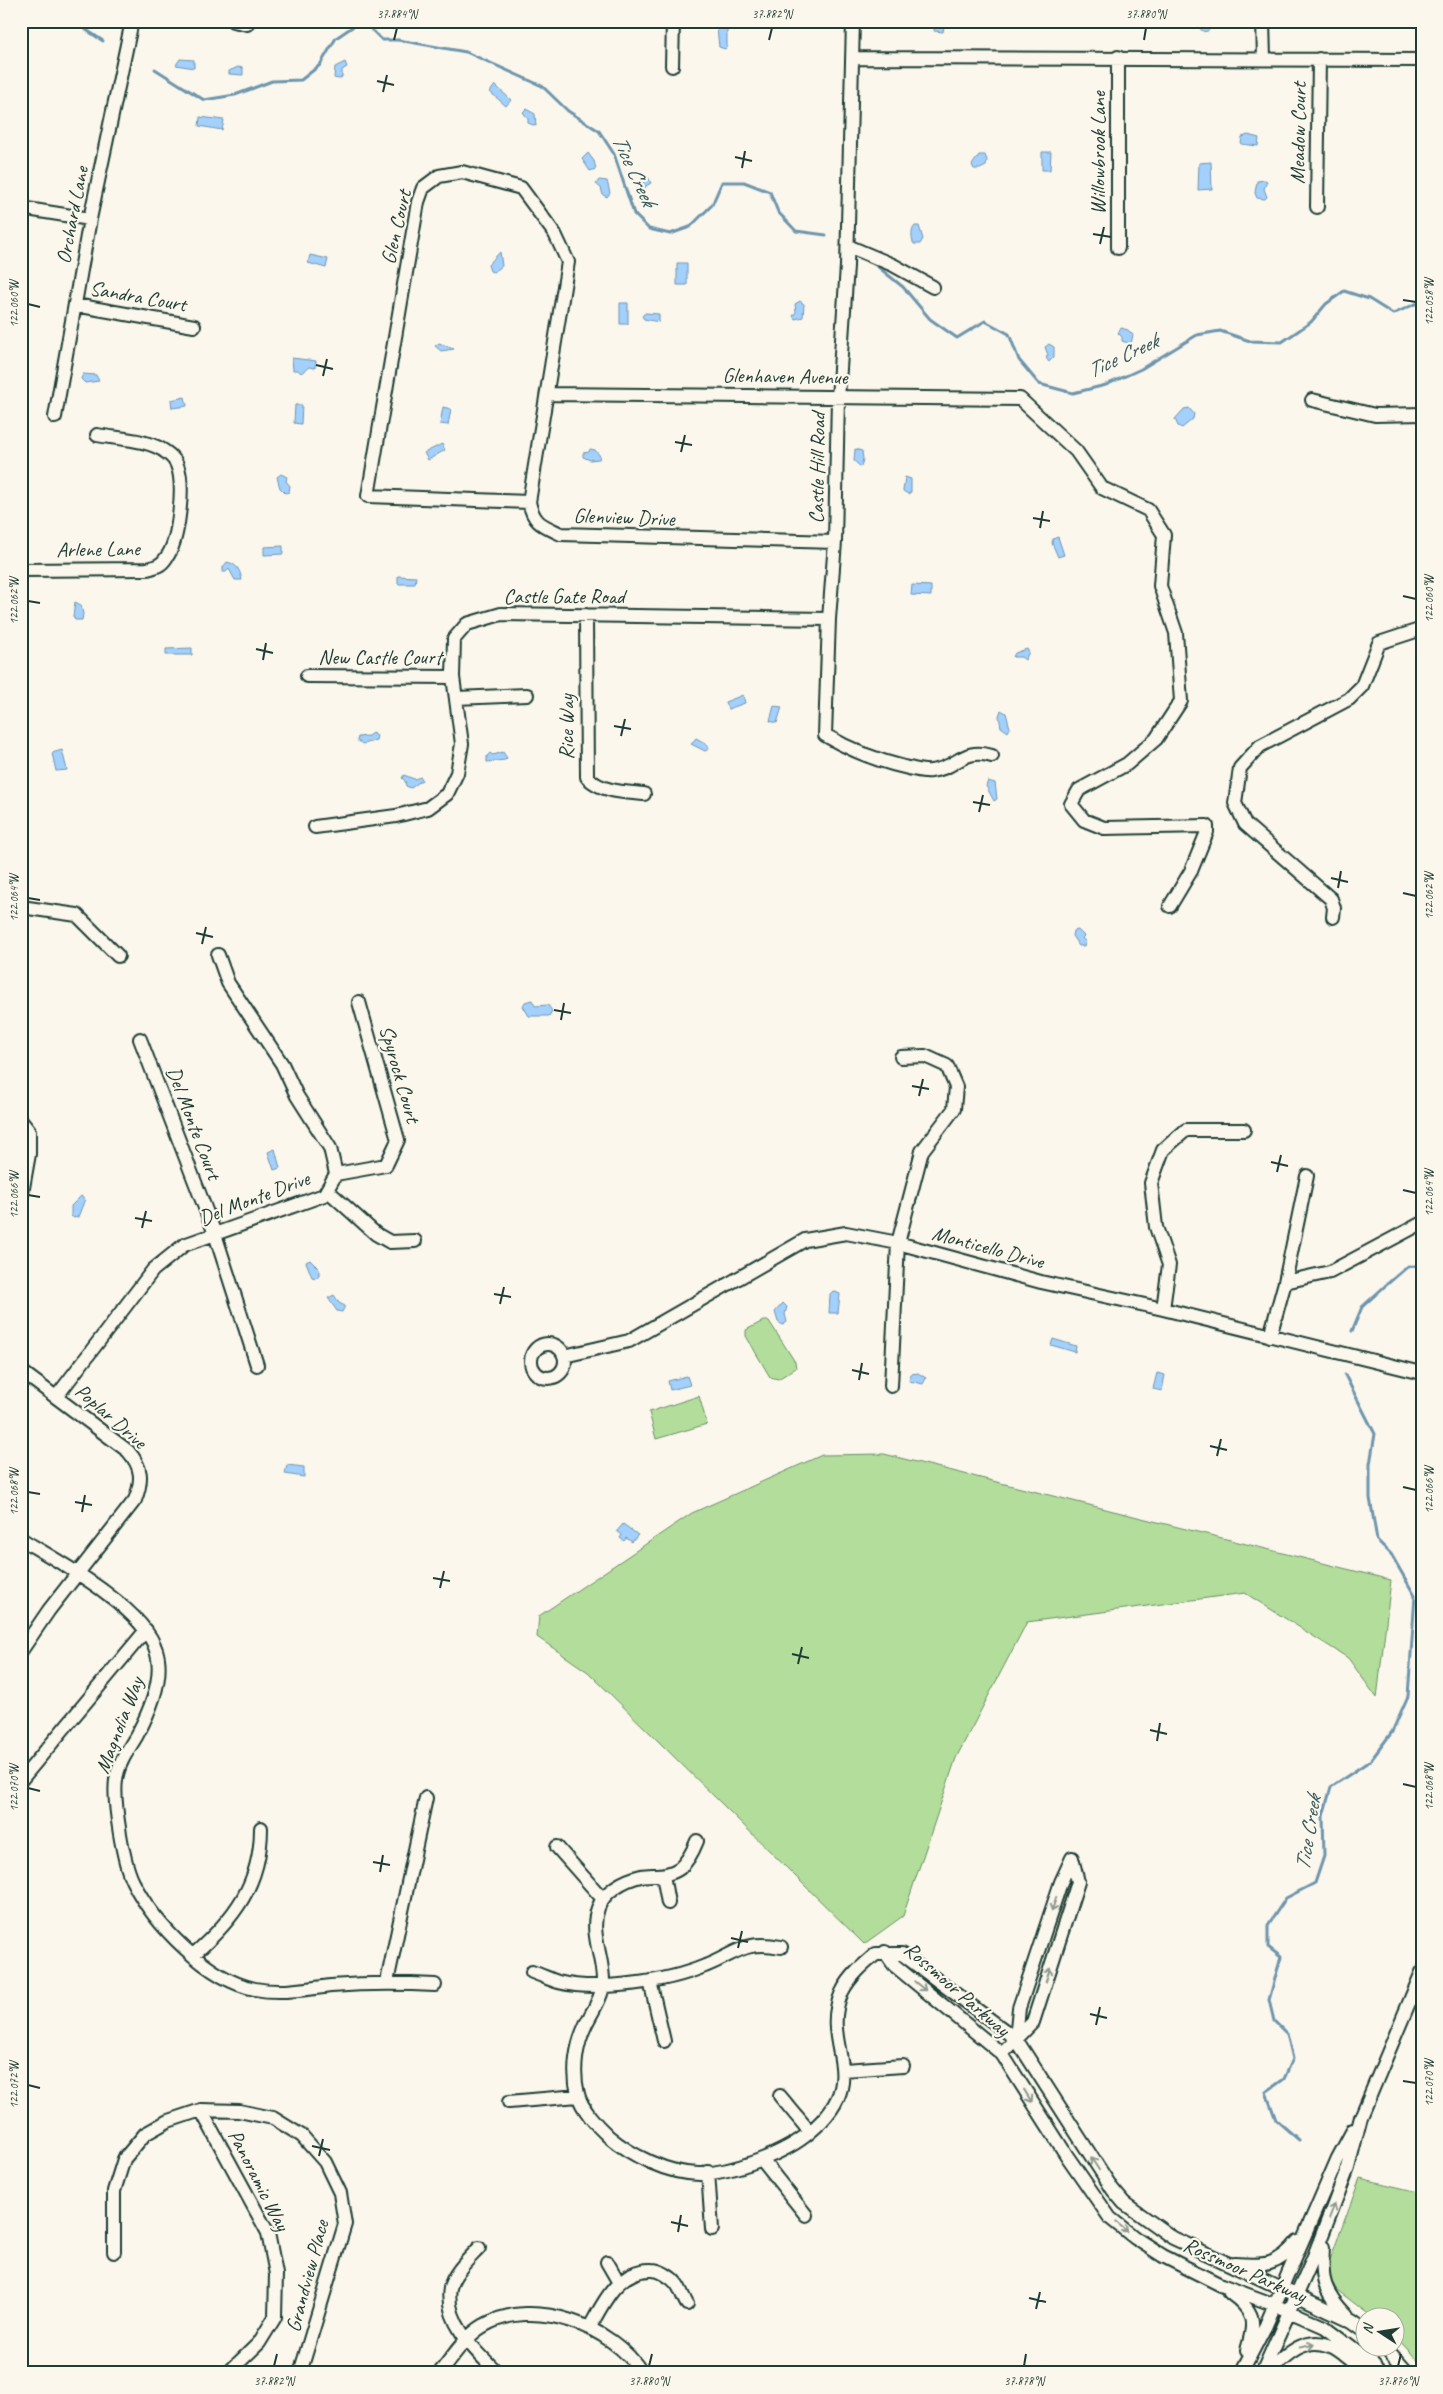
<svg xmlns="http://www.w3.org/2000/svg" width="1443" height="2394" viewBox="0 0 1443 2394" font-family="Caveat,sans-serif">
  <rect width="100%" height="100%" fill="#fbf7ec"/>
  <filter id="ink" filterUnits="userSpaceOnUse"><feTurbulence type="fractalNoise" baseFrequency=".02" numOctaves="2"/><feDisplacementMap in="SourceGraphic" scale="10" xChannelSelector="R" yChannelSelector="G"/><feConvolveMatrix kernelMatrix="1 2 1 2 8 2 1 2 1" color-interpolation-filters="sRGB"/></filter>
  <g filter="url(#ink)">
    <path fill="#b3dd9b" stroke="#698d68" d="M763,1321H769L795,1362L796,1368L778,1379L770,1377L746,1336V1330Z
      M699,1396L707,1424L656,1439L649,1412Z
      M884,1454L1391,1580L1377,1698L1348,1658L1245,1593L1027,1622L956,1758L903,1916L864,1944L588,1672L537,1637L539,1616L692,1513L822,1455Z
      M1360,2178L1422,2193V2365L1396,2337V2316H1371L1337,2290L1329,2278L1330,2260Z"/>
    <path fill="#a3d0fd" stroke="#6e95ad" d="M1199.5 26a5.5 5.5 0 1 1 11 0a5.5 5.5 0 1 1-11 0Z
      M935,21H945L943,32L934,31Z
      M720,27L727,28V47L725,49L719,47L717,28Z
      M180,59L194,60V68L176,65Z
      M345,62L347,67L342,70V77L339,79L334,78L335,67Z
      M238,67L243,68V75L229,74V71Z
      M495,85L511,100L506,106L490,92Z
      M526,109L535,114L536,126L528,123V119L523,112Z
      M200,117L224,120L222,130L199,126Z
      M1248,135L1259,138L1258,146L1241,144L1242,137Z
      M1042,152H1051L1050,170H1042Z
      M588,153L594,161L596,169L590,171L582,159Z
      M979,155H985L987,160L986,166L980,169H974L972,165Z
      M1211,162L1212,189L1198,190L1199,163Z
      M648,177L651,183L646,186L642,193L640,192L638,188Z
      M599,180L607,181L610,193L607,197L603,195L601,188L596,184Z
      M1265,180L1267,181L1264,189L1267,197L1265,199L1257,198L1255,193L1257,181Z
      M915,226H919L923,239L920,244H914C911,240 911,229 915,226Z
      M500,252L502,266L494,272L490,271L488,265Z
      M310,255L328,259L326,268L308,263Z
      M677,263H687V285H677Z
      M800,301L804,304L803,317L795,319L793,316L796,312L795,304Z
      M620,303H628V324H620Z
      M645,313L659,314V322L644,319L642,316Z
      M1121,328L1128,330L1133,335L1131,344L1122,341V337L1118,333Z
      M439,343L454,349L441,351L435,346Z
      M1049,344L1054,347V357L1049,362L1046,358L1048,355L1045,347Z
      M292,358L316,361L315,368L309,367L301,373L298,370H293Z
      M83,374L96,375L99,381L85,383L81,379Z
      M185,397L187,406L172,408L171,400Z
      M295,405H302L301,424L294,423Z
      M443,407L451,409L448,425L440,424Z
      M1189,408L1194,414L1193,419L1182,428L1178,426L1175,419L1184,409Z
      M442,444L445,450L428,460L424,453Z
      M590,449L595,450L600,456L599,459L590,460L583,457V453L589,452Z
      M855,449L862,451L863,459L861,467L854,461Z
      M281,474L287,477L286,481L290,486L289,492L285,493L280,488L277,477Z
      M905,477L911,479V492L908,494L903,491Z
      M1058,537L1064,555L1058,557L1052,543L1053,539Z
      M283,546V554L264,555V547Z
      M227,562C237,564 240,570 242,580H235L229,569L226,572H223V567Z
      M398,576L416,577L415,584H398Z
      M912,585L931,586V596L911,595Z
      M75,602L81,605L83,614L82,620H75L73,616Z
      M192,648V655H166V649Z
      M1027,649L1029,652L1025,660L1021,657H1013L1015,653Z
      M743,695L745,703L728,709L725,702Z
      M774,706L782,707L777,723L770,721Z
      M1001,710L1006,713L1010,728L1008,732L1001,727L999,716Z
      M372,733L377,736L376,740L363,744L357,741L358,737L368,736Z
      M696,738L707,744L709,749L705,751L691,744Z
      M62,750L67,770L56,771L52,753Z
      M503,752L507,758L505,760L487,762V756L490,753L493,755Z
      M404,775L414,779L421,777L422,780L411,788L406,786L405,781L402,778Z
      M988,781L995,783L997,799L994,801L986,786Z
      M1078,930L1084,936L1082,938L1086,942L1084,946H1079L1072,936L1073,931Z
      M532,1000L535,1006L548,1005L552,1011L549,1016H529L523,1006L525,1002Z
      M275,1149L280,1168L274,1170L268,1152Z
      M81,1196L85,1199L78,1217L74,1218L71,1216V1206Z
      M310,1260L319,1269V1275L316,1278L312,1277L306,1262Z
      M833,1291L840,1294L838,1313H829L830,1294Z
      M334,1295L339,1303L345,1306L342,1312L337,1311L328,1298Z
      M783,1303L787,1307L785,1314L787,1322L783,1325L778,1322L775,1312Z
      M1053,1339L1076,1346L1075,1352L1051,1345Z
      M918,1373L926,1378L923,1384L909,1381L911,1374Z
      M1157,1373L1165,1375L1162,1391L1153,1389Z
      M687,1376L690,1385L670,1390L668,1381Z
      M287,1465L304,1467V1477L285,1474Z
      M623,1524L638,1535L632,1542L626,1538L624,1541L620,1538L622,1535L617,1531Z"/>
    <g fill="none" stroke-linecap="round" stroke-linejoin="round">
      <path stroke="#6e95ad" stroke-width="3" d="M73,21L103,41
        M363,21L382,40H398L466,52L542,86L568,111L599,131L614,154L634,214L649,229L670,234L690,227L712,205L722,182H744L770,192L778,212L796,231L826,235
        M155,69L204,100L235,95L272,81L301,80L320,65L336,38L361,21
        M872,262L903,287L930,319L957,338L985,321L1009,334L1019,360L1039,384L1073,393L1106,385L1141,369L1197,335L1220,331L1250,341L1282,342L1311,322L1326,304L1344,291L1369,299L1393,314L1422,301
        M1352,1331L1362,1307L1385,1286L1407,1267L1422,1265
        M1299,2140L1276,2120L1266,2092L1284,2079L1293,2059L1287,2034L1274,2021L1269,2000L1281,1957L1268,1947V1925L1286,1898L1315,1883L1324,1856L1323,1816L1331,1787L1371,1760L1392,1732L1408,1696L1415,1596L1391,1554L1377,1540L1370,1498V1464L1375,1434L1345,1375"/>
      <g stroke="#1f3d34" stroke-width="16">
        <path id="minor" d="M233,21L247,24
          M853,21L847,266L838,398L835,542L829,619L825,735C852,751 877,761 908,768C915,769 923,772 931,771C958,768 962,747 992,756
          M1263,21L1264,59
          M1118,57V248
          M852,58L1422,60
          M672,66L673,21
          M1317,207L1319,59
          M21,208L90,219
          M848,246L893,265L933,287
          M75,305L194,326
          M548,394L1020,399L1076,451L1102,488L1148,510L1164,535L1160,586L1176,633L1181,701L1156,739L1127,764L1079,790L1071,804L1084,820L1104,828L1207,826V832L1191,871L1170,906
          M1312,400L1375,415L1422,414
          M55,417L90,219L132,21
          M529,502L568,262L555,234L521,188L462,172L439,176L423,188L418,202L368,496L529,502C534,524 542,525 561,534L835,542
          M21,570L147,569C155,567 161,566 166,558C179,542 185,484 177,465C176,461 170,455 167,453C150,439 118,439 97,435
          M586,615L587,777C601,792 624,792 644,794
          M307,676L453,677
          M456,698L527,695
          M315,827L396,816L428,808L447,794L457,773L462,744L453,677L454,639L467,624L501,614L829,619
          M21,907L77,915L118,956
          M1333,917L1334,908L1331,899L1245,824L1235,803L1240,768L1260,746L1349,699L1362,686L1379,643L1422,629
          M140,1039L215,1234L257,1365
          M21,1121L29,1131V1154L21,1199
          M336,1174L386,1165L398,1140L359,1002
          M327,1190L376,1234L390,1242L415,1241
          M1285,1282L1307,1176
          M1163,1309L1169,1265L1156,1227L1151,1183L1163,1150L1186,1130H1244
          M1270,1336L1285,1282L1330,1272L1422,1223
          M531 1361a17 17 0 1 1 34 0a17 17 0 1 1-34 0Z
          M564,1356L629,1341L805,1240L846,1233L898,1243L1041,1282L1163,1309L1422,1373
          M21,1371L128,1451C142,1467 143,1479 135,1500L49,1610L21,1651
          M891,1386L898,1243L922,1151L954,1109L956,1087L947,1066L925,1056L901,1057
          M57,1396L153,1270L184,1245L324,1195L336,1174L330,1148L297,1096L282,1064L228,983L218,955
          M21,1539C59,1562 143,1607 156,1650C165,1677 150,1711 137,1735C129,1749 118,1763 116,1780C113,1801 123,1863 133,1882C154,1924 208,1980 255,1989C281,1994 305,1989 331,1986C367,1983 400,1983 435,1985
          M21,1780L146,1630
          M697,1841C693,1851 688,1861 680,1868C668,1877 654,1874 641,1876C624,1880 604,1891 598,1908C589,1933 604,1958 603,1983C603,1996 592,2012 586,2024C576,2045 572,2071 578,2094C581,2108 597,2126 608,2136C630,2155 668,2174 699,2174C732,2173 785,2154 810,2132C875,2077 818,2047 842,1992C850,1976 863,1965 876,1954H902L1016,2039L1113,2190L1124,2203L1173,2238L1352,2321L1366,2331
          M557,1847L602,1898
          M663,1875L668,1903
          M885,1952L894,1965L1002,2054L1067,2156L1110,2218L1135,2238L1163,2256L1221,2285L1275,2305L1325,2327L1370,2361L1381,2373
          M193,1955C234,1919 261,1884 261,1828
          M532,1972C541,1975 549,1979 558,1982C598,1992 667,1982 705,1966C738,1953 743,1940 781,1947
          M650,1981L664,2041
          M387,1982L426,1798
          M1016,2039L1019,2008L1061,1882L1072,1858
          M1002,2054L1033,2022L1078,1882L1072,1858
          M844,2070L903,2066
          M780,2096L810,2132
          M509,2102L578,2096
          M201,2110L268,2233L276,2274L275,2317L259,2343L228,2373
          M762,2160L806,2215
          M708,2172L712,2229
          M1323,2247C1321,2280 1323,2291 1347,2316
          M479,2248C469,2259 453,2273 450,2288C444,2323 477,2352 498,2373
          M114,2252V2191L124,2159L145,2134L168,2121L201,2110L239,2111L273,2118L302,2136L325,2162L340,2193L345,2224L300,2373
          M607,2262L618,2281
          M1234,2264C1264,2266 1278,2267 1298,2241
          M1230,2293C1255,2311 1256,2321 1247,2350
          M590,2327C604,2301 619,2269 652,2270C660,2270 671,2277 676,2283C681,2289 683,2298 687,2304
          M1384,2346L1408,2373
          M441,2371C453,2356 466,2336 483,2326C533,2296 613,2326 642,2373
          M1241,2373L1266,2325L1338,2158L1353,2130
          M1262,2373L1314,2256L1348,2168L1361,2117L1422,1972
          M1267,2373C1283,2358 1303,2336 1328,2345C1339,2348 1357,2365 1366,2373"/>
      </g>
      <use href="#minor" stroke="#fbf7ec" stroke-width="12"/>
    </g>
    <defs><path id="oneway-shaft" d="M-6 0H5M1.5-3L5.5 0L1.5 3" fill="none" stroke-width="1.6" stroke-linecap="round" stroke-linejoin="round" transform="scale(1.25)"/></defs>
    <g stroke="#8d9a90">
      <use href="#oneway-shaft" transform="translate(1054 1904) rotate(108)"/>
      <use href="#oneway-shaft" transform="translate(1048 1975) rotate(-72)"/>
      <use href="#oneway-shaft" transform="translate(920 1986) rotate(39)"/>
      <use href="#oneway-shaft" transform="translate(1028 2096) rotate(58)"/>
      <use href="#oneway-shaft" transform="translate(1095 2164) rotate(-123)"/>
      <use href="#oneway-shaft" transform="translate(1332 2211) rotate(-69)"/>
      <use href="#oneway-shaft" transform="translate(1122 2227) rotate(39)"/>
      <use href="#oneway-shaft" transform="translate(1307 2346) rotate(-12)"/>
    </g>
  </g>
  <path fill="none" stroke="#1f3d34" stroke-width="2" d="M394,40L397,28M769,40L772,28M1144,40L1146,28M377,81L394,85M383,92L387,75M735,157L752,161M742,168L745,151M1093,234L1111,237M1100,244L1104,227M1403,300L1416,302M28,304L40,307M316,365L333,369M323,376L327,359M675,442L692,445M681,452L685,435M1033,518L1050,521M1040,528L1043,511M1403,596L1416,599M28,601L40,603M256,649L273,653M263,660L266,643M614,726L631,729M621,736L625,719M973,802L990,805M979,812L983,795M1331,878L1348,882M1338,888L1341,871M1403,893L1416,896M28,898L40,900M196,933L213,937M202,944L206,927M554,1010L571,1013M561,1020L564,1003M912,1086L929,1089M919,1096L923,1079M1271,1162L1288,1166M1277,1172L1281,1155M1403,1190L1416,1193M28,1195L40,1197M135,1218L152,1221M142,1228L146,1211M494,1294L511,1297M500,1304L504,1287M852,1370L869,1374M859,1380L862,1363M1210,1446L1227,1450M1217,1456L1221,1439M1403,1487L1416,1490M28,1492L40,1494M75,1502L92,1505M82,1512L85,1495M433,1578L450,1581M440,1588L444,1571M792,1654L809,1658M798,1664L802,1647M1150,1730L1167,1734M1157,1741L1160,1723M1403,1784L1416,1787M28,1788L40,1791M373,1862L390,1865M380,1872L383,1855M731,1938L748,1942M738,1948L742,1931M1090,2014L1107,2018M1096,2025L1100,2007M1403,2081L1416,2083M28,2085L40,2088M312,2146L330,2150M319,2156L323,2139M671,2222L688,2226M678,2232L681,2215M1029,2298L1046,2302M1036,2309L1040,2292M274,2366L277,2354M649,2366L652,2354M1024,2366L1026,2354M1398,2366L1401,2354"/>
  <g text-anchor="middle" stroke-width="4.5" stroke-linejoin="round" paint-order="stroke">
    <g font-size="21" fill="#1f3d34" stroke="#fbf7ec">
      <text transform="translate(1298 133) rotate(-89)" y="7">Meadow Court</text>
      <text transform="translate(1098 153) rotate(-90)" y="7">Willowbrook Lane</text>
      <text transform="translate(72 215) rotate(-79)" y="7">Orchard Lane</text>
      <text transform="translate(396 227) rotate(-77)" y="7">Glen Court</text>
      <text transform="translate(138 296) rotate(10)" y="7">Sandra Court</text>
      <text transform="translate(785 376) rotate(1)" y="7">Glenhaven Avenue</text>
      <text transform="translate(817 468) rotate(-89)" y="7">Castle Hill Road</text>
      <text transform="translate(624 517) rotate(2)" y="7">Glenview Drive</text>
      <text transform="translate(98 549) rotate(-1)" y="7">Arlene Lane</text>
      <text x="564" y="603">Castle Gate Road</text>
      <text x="380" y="664">New Castle Court</text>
      <text transform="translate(566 727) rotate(-90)" y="7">Rice Way</text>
      <text transform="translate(400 1074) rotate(74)" y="7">Spyrock Court</text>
      <text transform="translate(194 1123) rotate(69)" y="7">Del Monte Court</text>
      <text transform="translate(254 1198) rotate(-21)" y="7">Del Monte Drive</text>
      <text transform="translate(988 1247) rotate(15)" y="7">Monticello Drive</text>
      <text transform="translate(111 1416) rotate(41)" y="7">Poplar Drive</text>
      <text transform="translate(119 1725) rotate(-69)" y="7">Magnolia Way</text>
      <text transform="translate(957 1989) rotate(41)" y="7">Rossmoor Parkway</text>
      <text transform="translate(259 2180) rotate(63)" y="7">Panoramic Way</text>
      <text transform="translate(1245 2270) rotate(24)" y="7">Rossmoor Parkway</text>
      <text transform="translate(307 2276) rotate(-75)" y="7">Grandview Place</text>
    </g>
    <g font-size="22" font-style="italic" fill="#395a5c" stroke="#fbf7ec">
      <text transform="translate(635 170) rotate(65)" y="8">Tice Creek</text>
      <text transform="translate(1122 355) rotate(-25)" y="8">Tice Creek</text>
      <text transform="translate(1307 1833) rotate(-81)" y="8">Tice Creek</text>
    </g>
  </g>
  <rect width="1443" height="2394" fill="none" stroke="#fbf7ec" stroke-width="55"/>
  <g transform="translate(1380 2332) rotate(282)"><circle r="24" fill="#fbf7ec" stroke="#a3ada2"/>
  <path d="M0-4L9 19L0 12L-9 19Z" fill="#1f3d34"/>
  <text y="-8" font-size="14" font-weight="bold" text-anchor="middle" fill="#1f3d34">N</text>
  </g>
  <rect x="28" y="28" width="1388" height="2338" fill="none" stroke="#1f3d34" stroke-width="2"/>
  <g font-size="12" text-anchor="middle" fill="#1f3d34">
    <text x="397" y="18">37.884°N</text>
    <text x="772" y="18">37.882°N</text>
    <text x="1146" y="18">37.880°N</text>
    <text transform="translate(1429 302) rotate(-90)" y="4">122.058°W</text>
    <text transform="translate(14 304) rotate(-90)" y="4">122.060°W</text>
    <text transform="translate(1429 599) rotate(-90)" y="4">122.060°W</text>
    <text transform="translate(14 601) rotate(-90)" y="4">122.062°W</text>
    <text transform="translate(1429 896) rotate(-90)" y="4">122.062°W</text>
    <text transform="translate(14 898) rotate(-90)" y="4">122.064°W</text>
    <text transform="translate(1429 1193) rotate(-90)" y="4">122.064°W</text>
    <text transform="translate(14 1195) rotate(-90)" y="4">122.066°W</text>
    <text transform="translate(1429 1490) rotate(-90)" y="4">122.066°W</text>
    <text transform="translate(14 1492) rotate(-90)" y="4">122.068°W</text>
    <text transform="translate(1429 1787) rotate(-90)" y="4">122.068°W</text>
    <text transform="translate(14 1788) rotate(-90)" y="4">122.070°W</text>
    <text transform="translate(1429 2083) rotate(-90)" y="4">122.070°W</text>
    <text transform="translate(14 2085) rotate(-90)" y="4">122.072°W</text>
    <text x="274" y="2385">37.882°N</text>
    <text x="649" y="2385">37.880°N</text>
    <text x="1024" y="2385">37.878°N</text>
    <text x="1398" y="2385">37.876°N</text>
  </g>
</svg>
